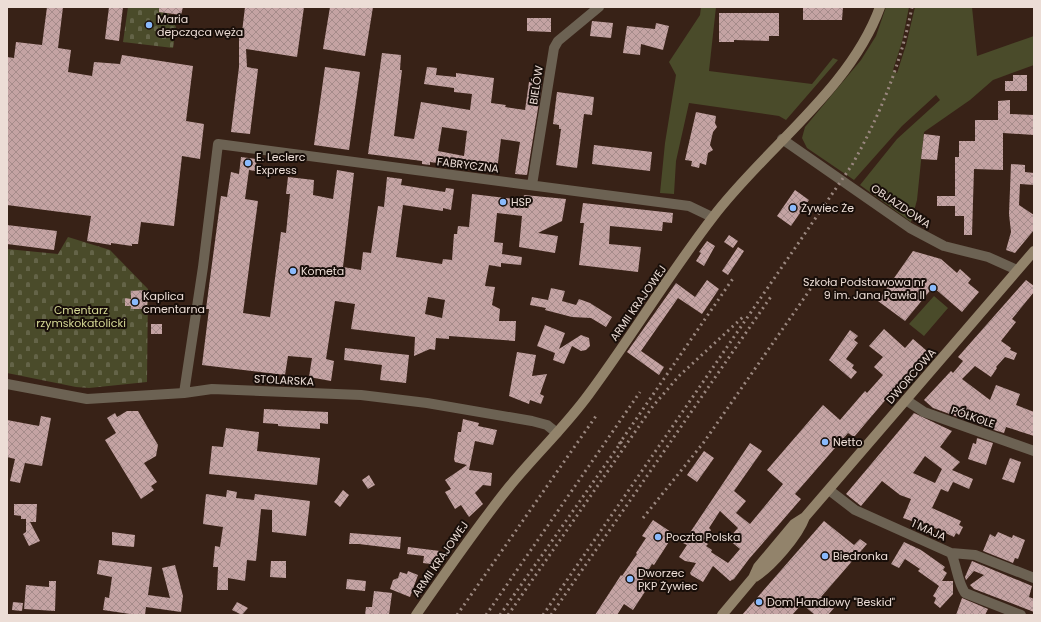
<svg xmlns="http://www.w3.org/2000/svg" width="1041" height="622" viewBox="0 0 1041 622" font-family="Poppins,sans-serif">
  <defs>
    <pattern id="cemetery-stones" width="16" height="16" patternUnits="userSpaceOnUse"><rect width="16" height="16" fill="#4a4b2a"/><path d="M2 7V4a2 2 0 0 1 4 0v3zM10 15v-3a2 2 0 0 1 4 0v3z" fill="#646448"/></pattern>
    <pattern id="building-cross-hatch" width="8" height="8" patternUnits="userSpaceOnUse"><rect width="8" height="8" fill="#c4a3a3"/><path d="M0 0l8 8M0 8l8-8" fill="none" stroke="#a58b8a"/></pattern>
  </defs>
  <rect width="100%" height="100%" fill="#382217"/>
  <path fill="#4a4b2a" d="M701,7H767H716L709,71L812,84L833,58L838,60L786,120L779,116L689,103L676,161L674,194L660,193L665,143L676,75L669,62L700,15Z
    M886,7H909L902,42L893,70L897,73L906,45L915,7H972L977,56L1034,36V65L993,80L970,100L924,132L917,200L911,222L860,185L897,139L940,100L936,95L902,126L854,180L807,148L802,138L805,127L861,60L876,36Z
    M934,296L948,308L924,336L909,324Z"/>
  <path fill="url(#cemetery-stones)" d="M128,7L165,8L176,27L173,48L123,42Z
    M68,237L110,250L148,289L147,382L89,388L76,387L7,373V249L58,254Z"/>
  <path fill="url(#building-cross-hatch)" fill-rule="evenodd" d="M47,7H63L58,48L71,50L68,72L92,76L94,62L120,64L122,55L193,66L186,121L204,124L200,159L182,156L174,226L141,222L138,244H132V246L111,243V245L87,241L91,216L7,205V57L14,58L16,42L42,45Z
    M109,7H123L119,41L105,39Z
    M159,7H183L181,15L159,12Z
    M245,7H304L297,57L246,49L247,67L258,69L250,134L231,132L239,67V32H242Z
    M330,7H373L365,56L323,49Z
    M803,7H843L842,20H803Z
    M719,13H779V36H769V41L734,40V42H719Z
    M527,18H551V32L527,31Z
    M592,21L613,23L611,38L590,36Z
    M656,23L669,26L663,50L641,44L640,55L623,53L627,26L655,29Z
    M382,53L401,55L400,70H402L394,136L414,139L421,102L470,110L472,94L454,92V88L424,84L427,67L437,68L436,75L456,77V73L494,78L491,103L506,105L505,107L525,110L529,82L542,84L527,175L515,174L520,142L501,139L497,170L437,163L430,162V165L422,164V161L368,154ZM442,127L467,131L464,156L438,151Z
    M325,67L360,72L349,150L314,145Z
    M1013,75H1027V91H1005V81H1013Z
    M557,92L594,97L592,115L584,114L577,168L556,165L561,129H559V125L553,124Z
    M1010,100V114L1034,115V135L1003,133V170L974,169L972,235H964V216H955V206H937V196H955V157H959V141H975V120H998V101Z
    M696,112L716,116L715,123L717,127L713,132L710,145L713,150L708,153L706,165L700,163L699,168L691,166L692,161L685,160Z
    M924,134L940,136L937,160L921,159Z
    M594,145L652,152L650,171L592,164Z
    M241,157L257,159L255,171L249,170L245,199L258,201L243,313L270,317L281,232L286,233L290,194H286L288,177L314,180L313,195L333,199L337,170L354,173L343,267L361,270L363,252L371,253L378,206L384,207L387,177L402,179L401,185L445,192L446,188L454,189L451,210L443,208V211L403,205L396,257L442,264L443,259L452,260L454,234H457L458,226L469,227L472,194L523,200L524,195L566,199L562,221L538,233L558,236L555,253L519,247L522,216L497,213L494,242L503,243L502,254L522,257L521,265L501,263V267L489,265L485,286L495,287L492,305L500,309L499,321H516L515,341L449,336V339L436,338L435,350L430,349L414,356L415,337L351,329L355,304L335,301L326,359L334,361L331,381L309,377L312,358L288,356L285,375L202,365L209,309H206L221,196L227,197L231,172L239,174ZM428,297L445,300L442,318L425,314Z
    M1011,164L1025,165V172L1034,173V185L1020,184L1019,205L1034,215V230L1015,253L1006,250L1011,232L1009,214Z
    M795,190L809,200L791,226L777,216Z
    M583,203L673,213L672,223L663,222L662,231L610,226L609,244L641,247L638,272L579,265L584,223H580Z
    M7,225L57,231L54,250L7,244Z
    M729,235L738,241L733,248L724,242Z
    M707,241L715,246L704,266L696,261L701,253L699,252Z
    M738,247L744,251L728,275L722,271Z
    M913,251L941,259L957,273L960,269L971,279L968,283L979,292L962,312L933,287L905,321L878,301Z
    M707,280L719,289L702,314L678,298L641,351L664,367L659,375L627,352L676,283L695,297Z
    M1026,280L1034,286V292L1012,319L1016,322L1001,341L1011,348L1010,350L1017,353L1014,360L1005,357L996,367L997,368L991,377L975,366L962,379L990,400L996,385L1020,394L1016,405L1034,412V436L1006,427L1004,433L997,431L933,408L924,400L951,371L953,373L963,361L958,357Z
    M551,288L565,291L562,301L576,305L579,299L590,303L612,317L606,327L591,318L572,317L545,310L546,308L530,305L532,297L548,300Z
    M145,290V299H148L147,306H145V309H131V306H125V298L131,299V291Z
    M151,324H162V334H151Z
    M545,325L565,333L559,349L581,335L589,338L590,346L586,350L581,351L572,346L564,364L553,360L555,353L537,346Z
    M884,329L905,348L913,339L927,351L854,437L848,433L795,494L801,499L749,559L734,579L730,581L713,566L703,582L691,575L690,573L696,563L685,561L679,557L687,545L683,543L750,443L762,451L734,491L746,501L736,513L750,524L783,484L767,470L823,405L840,420L865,391L867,393L883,375L874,367L883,357L869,346ZM720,511L738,528L728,539L740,549L728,563L711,552L712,550L706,546L708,544L703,541L711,530L709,528Z
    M850,330L858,336L854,340L858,343L846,359L854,365L852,368L857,372L851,379L829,360Z
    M345,348L409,355L406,383L380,380L382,365L344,360Z
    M517,352L536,355L532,376L547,374L540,394L544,396L541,404L530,400L529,404L509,396Z
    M264,409L328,412V424L320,423V429L278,426V424L263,423Z
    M127,411H138L158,445L156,456L144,463L157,482L151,486L154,490L141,499L105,440L116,433L107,418L115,413L117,417Z
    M914,413L952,431L940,447L960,462L952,470L973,479L969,489L953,482L948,492L941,489L932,508L961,521L959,525L963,527L959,535L956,533L954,537L924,523L923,525L903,518L911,499L900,495L882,481L861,506L846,494ZM925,456L942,469L935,483L913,473Z
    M41,416L51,418L42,466L25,463L20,483L10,481L15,459L7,457V420L39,426Z
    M463,419L479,423L478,426L497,430L493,445L475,441L469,470L492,473L491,486L483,485L475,493L483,504L469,517L461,505L455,509L445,492L451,489L445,480L467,465L455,462L454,459L458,432H461Z
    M226,428L259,432L257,451L320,458L317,485L209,474L212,446L223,447Z
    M977,438L993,443L986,465L968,459L973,443L976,444Z
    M704,451L714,458L697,482L687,475Z
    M1010,458L1021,462L1014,483L1002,479Z
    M369,475L375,485L368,489L362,480Z
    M227,490L237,492L236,498L254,500L255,494L310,501L306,536L272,532V510L261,509L256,561L247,560L245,581L228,578V590H217L218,567H213L215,546L220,547L223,527L203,524L206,494L226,497Z
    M343,490L349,495L340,507L334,502Z
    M14,504H37L36,522H30L40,541L29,546L23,534L26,532V519H21V516L14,515Z
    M653,520L674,534L654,565L652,564L641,582L648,587L633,610L624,604L617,615H595L621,575L622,576L637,554L636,553L646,538L642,536Z
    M824,521L854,545L860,539L867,544L821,597L834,608L828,615H815L802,604L792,615H742Z
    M112,532L135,535L134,547L112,545Z
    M998,532L1012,538L1013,535L1025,540L1018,559L1015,558L1013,563L983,551L990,534L995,537Z
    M350,533L401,537L400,549L359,544H349Z
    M904,542L921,550L945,567L943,570L947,573L942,581H953V594L940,608L934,603L936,598L933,596L939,586L918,571L920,569L905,559L899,568L891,564Z
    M408,547L440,551L438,565L423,563L424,556L407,554Z
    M99,560L152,567L148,595L170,598L162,568L175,565L183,596L181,612L146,607L145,615H137L103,610L105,597L109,598L112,577L97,574Z
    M271,561H286V578L270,577Z
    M972,561L1032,586L1029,597L1034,599V612L974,589L970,585L984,575L974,571L966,580L965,577Z
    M408,571L418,575L410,597L390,589L393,580L398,578L400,572L407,574Z
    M347,579L366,581L365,591L346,589Z
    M49,581H56L55,611L24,609L26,585L49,587Z
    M374,591L392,593L389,615H365L366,607H372Z
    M962,598L988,609L985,615H956Z
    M13,602L23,603L22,611L12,610Z
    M237,602L248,608L242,615L232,610Z"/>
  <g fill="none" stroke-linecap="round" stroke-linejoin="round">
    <path stroke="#6c6253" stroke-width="10" d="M782,139L910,228L944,246L988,257L1017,270
      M532,185L554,48L558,41L599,7
      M7,384L87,399L184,393L212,389L361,395L427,403L532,421L547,425L557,433
      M184,393L203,267L218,144L689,206L712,217
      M906,400L924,412L1034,451
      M829,490L855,510L951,553C957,566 957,581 965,593L1021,615
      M951,553L975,555L1034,578"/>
    <path stroke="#92836b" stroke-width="10" d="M755,577C772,566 798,536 805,517
      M416,615C446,572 476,528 509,487C535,455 565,427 589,394C632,336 669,274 713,217C765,148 850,90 880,7
      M722,615L753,578L758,567L794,524L805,517L1034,251"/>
    <path stroke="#9a877f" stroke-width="3" stroke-dasharray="2 4" stroke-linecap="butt" d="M619,444L734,277
      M643,518L704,442L816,281
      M457,615L596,416
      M486,615L640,392
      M500,615L622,441
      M508,615L653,406L679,376L744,316
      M543,615L852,165C880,115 901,64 912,7
      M551,615L772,295"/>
  </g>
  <g fill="#8abafc" stroke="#180e09" stroke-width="1.5">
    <circle cx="149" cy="25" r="4"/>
    <circle cx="248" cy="163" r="4"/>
    <circle cx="503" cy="202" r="4"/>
    <circle cx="793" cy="208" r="4"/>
    <circle cx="293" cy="271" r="4"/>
    <circle cx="933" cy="288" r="4"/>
    <circle cx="135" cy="302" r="4"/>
    <circle cx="825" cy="442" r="4"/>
    <circle cx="658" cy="537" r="4"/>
    <circle cx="825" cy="556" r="4"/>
    <circle cx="630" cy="579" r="4"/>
    <circle cx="759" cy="602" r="4"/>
  </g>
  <g text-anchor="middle" stroke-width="4" stroke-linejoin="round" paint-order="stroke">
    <g font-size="11" fill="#ecddd6" stroke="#180e09" text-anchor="start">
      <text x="157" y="23">Maria<tspan x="157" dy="13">depcząca węża</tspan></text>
      <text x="256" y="161">E. Leclerc<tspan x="256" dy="13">Express</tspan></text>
      <text x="511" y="206">HSP</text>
      <text x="801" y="212">Żywiec Że</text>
      <text x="301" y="275">Kometa</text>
      <text x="925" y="286" text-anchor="end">Szkoła Podstawowa nr<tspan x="925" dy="13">9 im. Jana Pawła II</tspan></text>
      <text x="143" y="300">Kaplica<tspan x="143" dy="13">cmentarna</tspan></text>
      <text x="833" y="446">Netto</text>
      <text x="666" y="541">Poczta Polska</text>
      <text x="833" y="560">Biedronka</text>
      <text x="638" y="577">Dworzec<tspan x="638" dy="13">PKP Żywiec</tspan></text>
      <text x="767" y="606">Dom Handlowy "Beskid"</text>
    </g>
    <g font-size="11" fill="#ecddd6" stroke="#180e09">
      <text transform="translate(536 85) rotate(-81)" y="4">BIELÓW</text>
      <text transform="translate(468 165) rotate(7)" y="4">FABRYCZNA</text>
      <text transform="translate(901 206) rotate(34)" y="4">OBJAZDOWA</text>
      <text transform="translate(638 303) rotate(-55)" y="4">ARMII KRAJOWEJ</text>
      <text transform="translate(911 376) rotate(-49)" y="4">DWORCOWA</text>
      <text transform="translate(284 380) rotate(3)" y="4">STOLARSKA</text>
      <text transform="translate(973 417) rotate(19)" y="4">PÓŁKOLE</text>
      <text transform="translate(929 530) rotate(24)" y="4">1 MAJA</text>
      <text transform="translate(440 559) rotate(-55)" y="4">ARMII KRAJOWEJ</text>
    </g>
    <g font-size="11" fill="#d6d996" stroke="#180e09">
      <text x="81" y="314">Cmentarz<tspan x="81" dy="13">rzymskokatolicki</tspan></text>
    </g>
  </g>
  <rect width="1041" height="622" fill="none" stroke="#ecddd6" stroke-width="16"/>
</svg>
